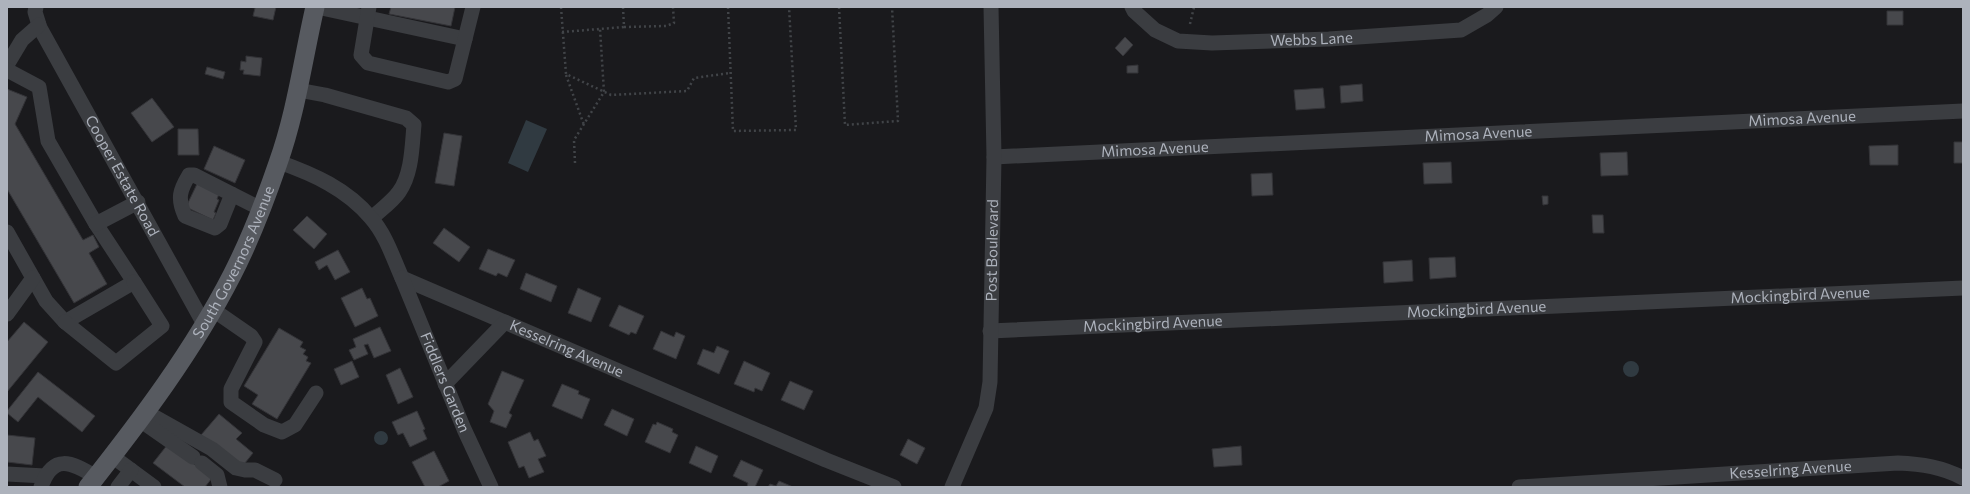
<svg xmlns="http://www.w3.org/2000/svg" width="1970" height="494" viewBox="0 0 1970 494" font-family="Commissioner,sans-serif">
  <rect width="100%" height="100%" fill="#1a1a1d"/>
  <path fill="#303a41" d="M526,120L547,129L528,172L508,163Z
    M1623 369a8 8 0 1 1 16 0a8 8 0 1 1-16 0Z
    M374 438a7 7 0 1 1 14 0a7 7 0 1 1-14 0Z"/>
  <path fill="#47484c" stroke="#343438" d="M248,7H276L273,20L253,16L255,8Z
    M391,7H455L451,26L389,14Z
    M1887,11H1903V25H1887Z
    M1125,37L1133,45L1123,56L1115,48Z
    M246,56L262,58L260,76L243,74L244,70H240L241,61L246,62Z
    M1138,65V73H1127V66Z
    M207,67L225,72L223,79L205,74Z
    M1362,84L1363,101L1341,103L1340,86Z
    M1323,88L1325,108L1296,110L1294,90Z
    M7,89L27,97L15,124L83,240L93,235L99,247L89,253L107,284L74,303L7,189Z
    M152,98L174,127L152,142L131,113Z
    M178,129H198L199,155H178Z
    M444,133L462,136L454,186L435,183Z
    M1954,142H1963V163H1954Z
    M1898,145V165H1870L1869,146Z
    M214,146L245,160L235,183L204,169Z
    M1627,152L1628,175L1601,176L1600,153Z
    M1451,162L1452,183L1424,184L1423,163Z
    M1272,173L1273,195L1252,196L1251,174Z
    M197,184L219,194L217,199L219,200L214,212L216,213L213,220L186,207Z
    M1542,196H1548V204L1543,205Z
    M1592,215H1603L1604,233H1593Z
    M307,216L327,234L314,249L293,230Z
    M444,228L470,247L459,262L433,243Z
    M488,249L515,260L507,277L498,273L496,276L479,269Z
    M338,250L350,272L335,280L327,265L319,270L315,262Z
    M1455,257L1456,277L1430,279L1429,258Z
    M1412,260L1413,281L1384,283L1383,262Z
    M526,273L557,286L551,302L520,289Z
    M362,288L367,299L370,298L378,316L355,327L341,298Z
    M578,288L601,298L591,322L568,313Z
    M619,305L644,316L636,334L631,332L629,335L609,326Z
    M24,322L48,342L7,392V342Z
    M380,327L391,351L374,358L368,344L364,345L368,354L354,360L349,350L356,347L353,339Z
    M279,328L303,342L300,347L306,350L303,354L308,357L306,361L311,363L277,419L252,404L258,395L244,386Z
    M661,331L674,337L676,332L685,336L676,359L653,349Z
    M717,346L729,351L719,374L697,364L703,349L714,353Z
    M352,361L359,377L341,385L334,369Z
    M744,361L770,373L762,391L755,388L754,392L734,384Z
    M400,368L413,397L398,404L386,375Z
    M502,371L524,380L509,413L512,415L506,428L490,422L494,411L488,404Z
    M38,372L95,416L82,432L38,397L18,422L7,413V411Z
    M790,381L813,391L804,410L781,400Z
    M562,384L579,391L578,394L590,399L582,419L552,406Z
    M612,409L634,419L627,436L604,425Z
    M417,411L425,429L423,430L427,439L410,447L403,433L398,435L392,422Z
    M219,414L242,433L236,439L253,453L241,468L201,435Z
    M657,422L673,429L672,432L678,435L670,453L645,442L653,424L656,425Z
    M530,432L534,441L538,439L546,456L538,459L544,472L529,478L524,466L519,468L508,442Z
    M7,435L35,438L32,465L7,462Z
    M908,439L925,448L917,464L900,455Z
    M168,444L212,478L205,487H185L153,463Z
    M696,446L718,456L711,473L689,463Z
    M1241,446L1242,465L1214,467L1212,449Z
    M434,451L449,481L438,487H425L412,462Z
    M741,460L763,470L755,487H747L748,483L733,476Z
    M779,481L793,487H768L770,484L776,486Z"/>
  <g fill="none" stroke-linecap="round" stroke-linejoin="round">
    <path stroke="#414448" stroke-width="2.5" stroke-dasharray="2 3" stroke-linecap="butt" d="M561,7L566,74L611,95L687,91L694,78L730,73
      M623,7L624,27L666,26L674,23L673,7
      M728,7L733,131L796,130L789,7
      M839,7L845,125L898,121L892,7
      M1190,24L1194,7
      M562,32L624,27
      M566,75L584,125
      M575,163L574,140L604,92L600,29"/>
    <g stroke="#3b3d41" stroke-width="15">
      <path id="s1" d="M36,7L35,12L40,28L204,324"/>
      <path d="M317,7L465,39"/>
      <path d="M369,7L361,55L368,63L448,82L455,79L473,7"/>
      <path id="s2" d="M1132,7L1134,11L1155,30L1178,41L1212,43L1329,39L1461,30L1487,15L1496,7"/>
      <path d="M7,65L22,40L39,25"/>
      <path d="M7,70L39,87L48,141L96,224L134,282L65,322L46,301L7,232"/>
      <path d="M298,90L325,95L406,118L414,125C412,146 412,174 399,192C392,202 380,210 372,218"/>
      <path id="s3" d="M994,157L1963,111"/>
      <path id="s4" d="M279,162C313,174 347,189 371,218C386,235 393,258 402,278L826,460L894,487"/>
      <path d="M232,194L220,224L215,228L185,216C177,198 180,190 189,175H194L261,209"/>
      <path d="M96,224L138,202"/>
      <path id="s5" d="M402,278L464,429L491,487"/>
      <path d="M212,309L251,336L255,342L231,389V402L264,425L282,432L295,425L316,393"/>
      <path d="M7,314L33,278"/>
      <path d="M65,322L116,363L162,326L134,282"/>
      <path id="s6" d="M990,331L1963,288"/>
      <path d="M445,384L505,322"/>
      <path d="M146,412L212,449L236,468L245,470H255L275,480"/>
      <path d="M140,420L193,457"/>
      <path d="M112,456L154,487"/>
      <path d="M202,463L217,475L220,487"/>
      <path d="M7,474L45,476"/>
      <path d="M41,487C53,453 71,462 96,477"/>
      <path d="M118,487L131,470"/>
      <path id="s7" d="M952,487L986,408L990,382L994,157L991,7"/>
      <path id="s8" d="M1519,487L1898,463C1922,464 1942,467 1963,478"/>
    </g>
    <path stroke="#575a60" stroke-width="19" id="s9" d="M88,487C141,420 193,351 232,275C250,240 265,201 278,163C296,113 303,59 315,7"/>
  </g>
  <g text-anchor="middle" stroke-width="3" stroke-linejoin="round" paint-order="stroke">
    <g font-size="15" fill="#adb2bc" stroke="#151518">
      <text dy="5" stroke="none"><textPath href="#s2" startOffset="192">Webbs Lane</textPath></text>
      <text dy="5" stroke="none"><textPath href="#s3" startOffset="809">Mimosa Avenue</textPath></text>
      <text dy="5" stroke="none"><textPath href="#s3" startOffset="485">Mimosa Avenue</textPath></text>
      <text dy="5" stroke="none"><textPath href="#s3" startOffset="161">Mimosa Avenue</textPath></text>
      <text dy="5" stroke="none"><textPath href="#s1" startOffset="191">Cooper Estate Road</textPath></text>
      <text dy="5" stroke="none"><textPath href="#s7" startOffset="244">Post Boulevard</textPath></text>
      <text dy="5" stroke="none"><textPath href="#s9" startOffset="269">South Governors Avenue</textPath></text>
      <text dy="5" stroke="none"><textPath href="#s6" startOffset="811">Mockingbird Avenue</textPath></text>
      <text dy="5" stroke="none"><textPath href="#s6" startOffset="487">Mockingbird Avenue</textPath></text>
      <text dy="5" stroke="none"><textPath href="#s6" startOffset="163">Mockingbird Avenue</textPath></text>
      <text dy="5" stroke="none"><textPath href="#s4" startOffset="356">Kesselring Avenue</textPath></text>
      <text dy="5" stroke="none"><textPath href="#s5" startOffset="113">Fiddlers Garden</textPath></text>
      <text dy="5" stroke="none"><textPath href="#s8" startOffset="272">Kesselring Avenue</textPath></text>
    </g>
  </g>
  <rect width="1970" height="494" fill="none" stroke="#adb2bc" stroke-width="16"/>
</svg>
